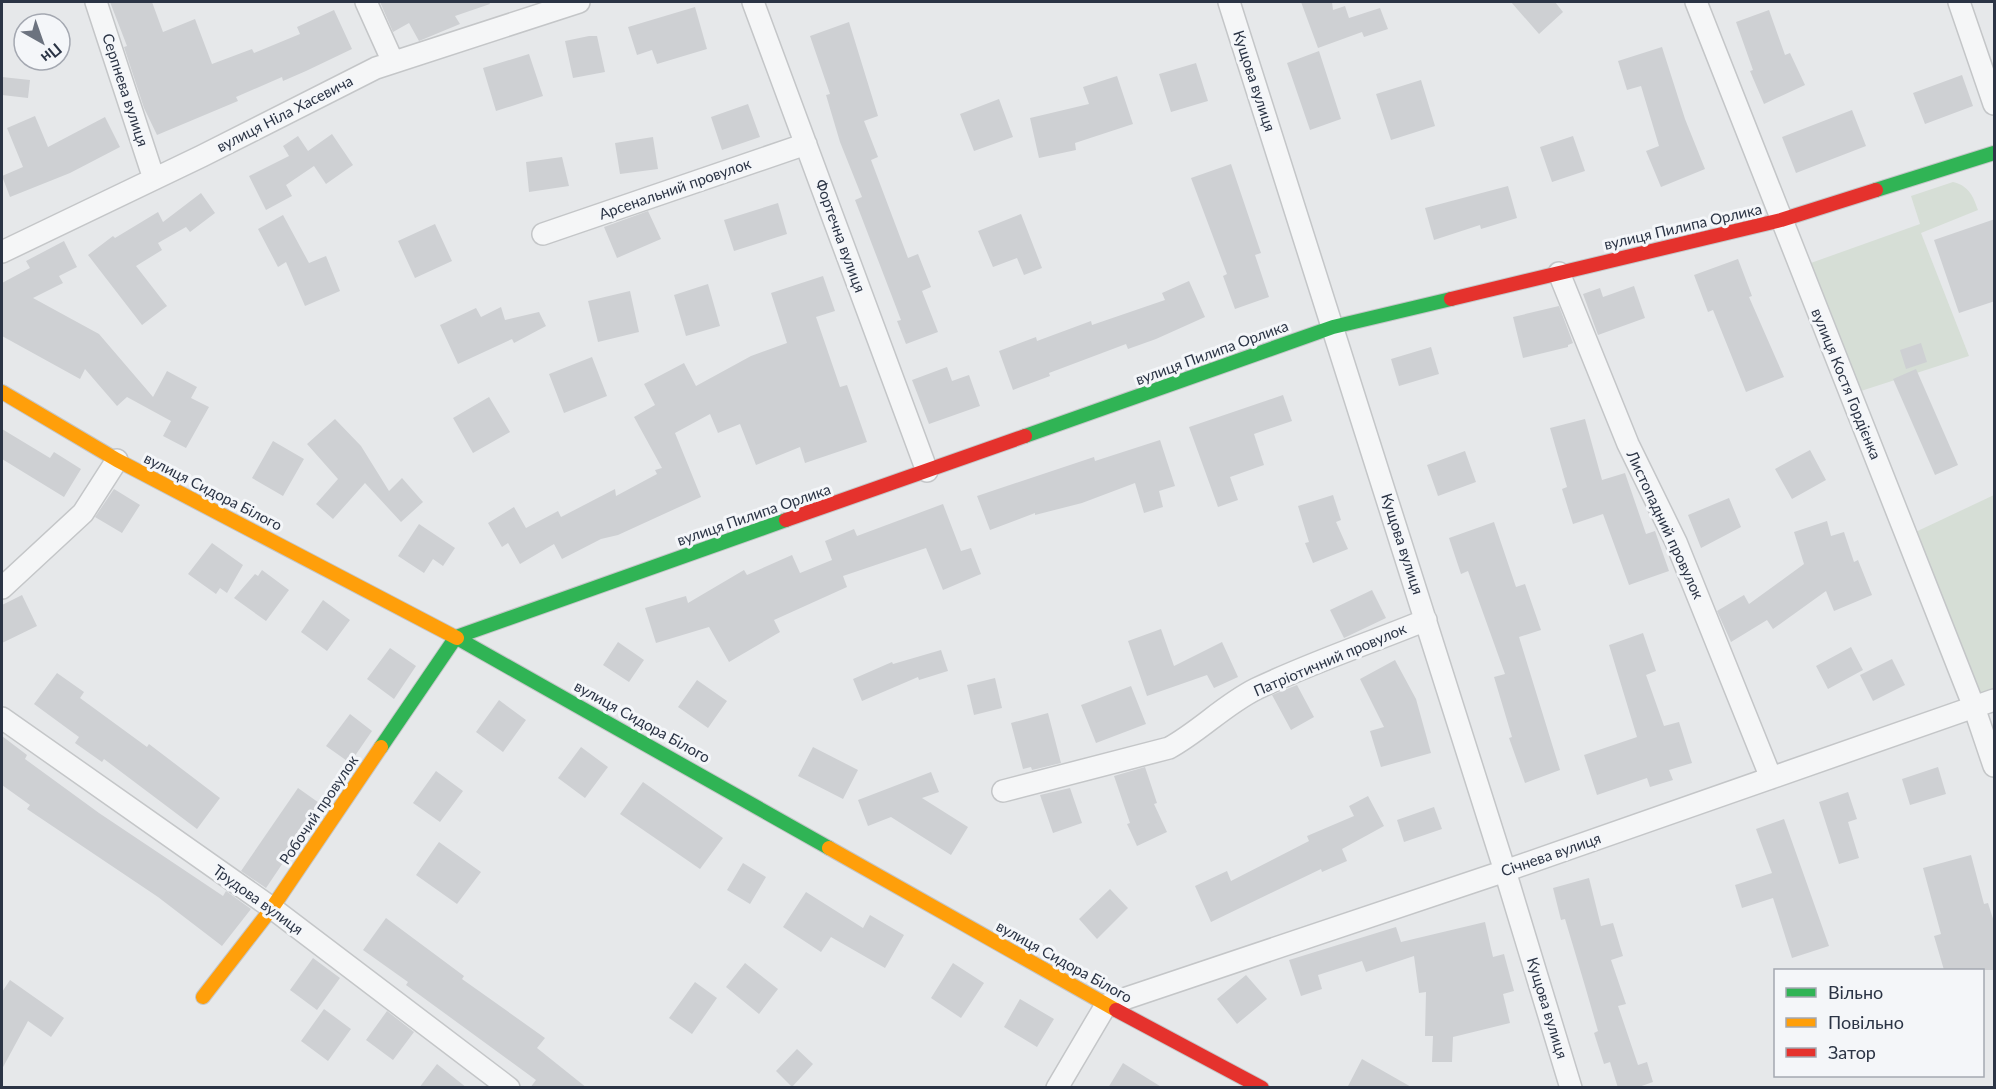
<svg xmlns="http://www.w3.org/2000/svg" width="1996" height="1089" viewBox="0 0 1996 1089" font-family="Lato,sans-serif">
  <rect width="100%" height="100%" fill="#e6e8ea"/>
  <path fill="#d6ded6" d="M1953,182C1969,186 1973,196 1978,210L1921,233L1969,356L1861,391L1808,264L1920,224L1911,196Z
    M1994,495V694L1980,700L1907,536Z"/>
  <path fill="#ced0d3" d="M110,2H152L163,32L195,19L212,64L252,49L254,53L300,34L297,27L334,10L352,49L306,71L283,81L282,77L236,97L238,101L157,135L144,108L124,47L127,46Z
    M380,2H489L490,4L455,16L460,24L419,41L409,23L393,32Z
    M1301,2H1332L1333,10L1345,6L1349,18L1380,8L1388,29L1364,37L1362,32L1318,48Z
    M1511,2H1555L1563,12L1539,34Z
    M695,7L707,49L657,64L652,50L637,55L628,27Z
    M1769,10L1785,55L1790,53L1805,85L1764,104L1750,71L1753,70L1736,22Z
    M849,22L878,116L864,121L878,157L871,160L908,258L918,254L931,287L922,291L938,332L906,344L897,321L901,320L855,200L862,197L840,142L826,95L830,94L810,36Z
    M589,36H597L605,72L573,78L565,41Z
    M1662,47L1685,119L1705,169L1661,187L1646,151L1659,146L1641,86L1627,90L1618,61Z
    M1319,51L1341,119L1310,130L1287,63Z
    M529,54L543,96L496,111L483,68Z
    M1196,63L1208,101L1171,112L1159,74Z
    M1962,75L1973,106L1925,124L1913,93Z
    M1117,76L1133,124L1075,143L1076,150L1039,158L1030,118L1089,104L1083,87Z
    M2,77L30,80L28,98L2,95Z
    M1421,80L1435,126L1391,140L1376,94Z
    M999,99L1013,137L974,151L960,114Z
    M748,104L760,137L722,150L711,117Z
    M1852,110L1866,146L1796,173L1782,137Z
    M35,116L48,147L105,117L120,147L70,173L10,197L2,176L23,167L7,128Z
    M332,134L353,165L326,184L314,166L286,185L292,196L266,210L249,176L289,156L283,146L298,136L308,151Z
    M1573,136L1585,171L1552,182L1540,147Z
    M653,137L658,169L620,174L615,143Z
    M562,157L569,186L529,192L526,162Z
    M1231,164L1261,253L1255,255L1269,297L1235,309L1223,276L1227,274L1191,178Z
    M1508,186L1517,218L1481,229L1480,225L1434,240L1425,208Z
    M201,193L215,213L190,232L186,227L158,243L162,250L136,266L167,306L142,325L88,255L113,236L115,238L158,212L163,222Z
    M778,203L787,234L734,251L724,220Z
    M648,211L661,239L617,258L604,227Z
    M1021,214L1042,268L1024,275L1017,258L993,267L978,231Z
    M283,215L309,263L326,256L340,291L305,306L286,262L278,267L258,229Z
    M1995,219V301L1959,313L1934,240Z
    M435,224L452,261L415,278L398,241Z
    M64,241L77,267L59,276L63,283L33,298L99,334L153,397L167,371L197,387L191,398L209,407L186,448L163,436L171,421L127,397L117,406L85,369L80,379L2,336V283L30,268L26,261Z
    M1738,259L1752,296L1749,297L1784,377L1746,392L1713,310L1708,312L1694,275Z
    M823,276L835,311L816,317L840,387L847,385L867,442L805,463L800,447L756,465L740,424L718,433L710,414L675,433L701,497L618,535L601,539L562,559L554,544L520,564L508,543L502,547L488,523L514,507L526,528L558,511L561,517L615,489L616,496L657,474L655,470L662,468L634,417L655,405L644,384L684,363L696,386L751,356L787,343L771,293Z
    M1189,281L1205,317L1156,339L1128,349L1126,344L1049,373L1050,376L1013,390L999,351L1036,337L1037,341L1091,321L1092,325L1165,300L1162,293Z
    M708,284L720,326L686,336L674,295Z
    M1634,286L1645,318L1598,335L1583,294L1600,288L1603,297Z
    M630,291L639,332L598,342L588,301Z
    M1559,306L1573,343L1568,345V347L1523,358L1513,317Z
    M501,307L505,320L539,312L546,326L514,343L512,339L458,364L440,325L476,308L481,317Z
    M1921,343L1927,362L1906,369L1900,350Z
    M1431,347L1439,374L1399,386L1391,359Z
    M592,357L607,396L564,413L549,374Z
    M947,367L952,381L969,375L980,406L929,424L912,380Z
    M1916,369L1958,465L1935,475L1893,379Z
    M1283,395L1292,421L1254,434L1264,465L1230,477L1238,500L1218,507L1189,427Z
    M489,397L510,432L473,453L453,418Z
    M335,419L361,446L389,491L402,478L423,502L401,522L365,483L333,519L316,504L338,479L307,444Z
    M1585,419L1602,480L1625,473L1646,534L1655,531L1669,571L1629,585L1603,514L1573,524L1562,489L1567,487L1550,428Z
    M2,429L50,458L54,452L81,469L64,497L2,459Z
    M1160,440L1175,486L1159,491L1163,507L1144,513L1135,483L1082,503L1035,515V513L990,530L977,496L1094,457L1095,461Z
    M273,441L304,459L283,496L252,478Z
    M1810,450L1826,480L1792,499L1775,469Z
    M1465,451L1476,482L1438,496L1427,465Z
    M114,489L140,505L122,533L95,517Z
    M1333,495L1341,520L1336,522L1348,549L1313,563L1305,543L1309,542L1298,506Z
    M1729,498L1741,527L1701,548L1688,515Z
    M943,504L961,551L971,548L981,574L943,590L926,548L843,576L847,587L774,620L780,632L729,662L709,627L656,643L645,608L686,596L688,603L744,570L747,575L792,555L800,573L832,560L825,541L854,529L857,536Z
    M1827,521L1831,536L1844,532L1854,562L1858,560L1872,595L1834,611L1826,591L1773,629L1767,620L1731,642L1717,611L1744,595L1749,604L1804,564L1794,532Z
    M1494,522L1516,587L1525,584L1541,630L1519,637L1560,770L1525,783L1509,738L1512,737L1494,677L1505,674L1468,571L1461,574L1449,538Z
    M419,524L455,548L443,566L433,559L424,573L398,556Z
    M212,543L243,565L227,593L220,588L216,594L188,574Z
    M262,570L289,590L266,621L234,598L255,574L258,576Z
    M1372,590L1386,618L1344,638L1330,610Z
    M22,595L37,626L2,643V605Z
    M323,600L350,620L327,651L301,632Z
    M1161,629L1174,666L1222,642L1238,677L1214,688L1207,675L1147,696L1128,641Z
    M1643,633L1656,671L1646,675L1664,726L1679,722L1692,763L1669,770L1673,780L1650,787L1647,778L1597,795L1584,755L1637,737L1609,645Z
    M618,642L644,660L629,682L603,665Z
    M1851,647L1863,670L1828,689L1816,666Z
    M390,648L416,666L394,699L367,679Z
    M941,650L948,671L919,680L918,677L862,701L853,679L892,662L893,664Z
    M1892,659L1905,685L1873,701L1860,675Z
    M1395,660L1416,699L1431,753L1381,767L1370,731L1384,727L1360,679Z
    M57,673L84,692L80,698L147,747L149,744L220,798L197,829L104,759L102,762L75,743L79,737L34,704Z
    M995,678L1002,708L974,715L967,685Z
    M697,680L727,701L708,728L678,707Z
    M1297,685L1314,717L1291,730L1272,695Z
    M1131,686L1146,724L1096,743L1081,705Z
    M499,700L526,720L503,752L476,732Z
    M1048,713L1061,763L1032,770L1031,767L1023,769L1011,723Z
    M350,714L372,731L350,763L326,746Z
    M2,736L27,755L25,759L99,813L223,896L226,891L251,909L222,946L158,897L27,809L30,805L2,785Z
    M581,747L608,767L585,798L558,778Z
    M813,747L858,770L843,799L798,776Z
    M1145,767L1157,803L1154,804L1167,832L1137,846L1127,824L1130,823L1114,776Z
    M1938,767L1946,794L1910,805L1902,779Z
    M436,771L463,791L440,822L413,803Z
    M931,772L939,792L922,798L968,827L951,855L891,817L868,826L858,800Z
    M643,782L723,838L700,869L620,814Z
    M298,788L322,805L266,888L241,871Z
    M1070,788L1082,823L1053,833L1040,795Z
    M1848,792L1857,819L1848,822L1859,858L1839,864L1819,802Z
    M1368,796L1384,826L1342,849L1347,861L1322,872L1321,869L1211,922L1195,886L1227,871L1231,881L1309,841L1307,836L1354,816L1349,806Z
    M1434,807L1442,829L1404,842L1397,820Z
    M1784,819L1829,946L1792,958L1773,898L1742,908L1735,885L1772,873L1756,829Z
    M439,842L481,872L457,904L416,875Z
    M1971,855L1984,904L1988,903L1995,925V970H1944L1934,936L1941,934L1923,868Z
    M743,863L766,877L750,904L727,890Z
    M1589,878L1601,926L1613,923L1623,956L1611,960L1626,1004L1618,1006L1638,1065L1647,1062L1653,1082L1636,1088H1618L1610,1062L1604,1064L1594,1033L1598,1031L1585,986L1565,919L1561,920L1553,888Z
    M1110,889L1128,908L1097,939L1079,919Z
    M806,892L863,928L870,915L904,935L885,968L831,937L821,952L783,927Z
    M386,918L464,976L462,979L545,1038L537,1048L587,1088H530L536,1080L406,985L408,982L363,950Z
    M1485,922L1493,957L1504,954L1514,991L1503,994L1510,1023L1453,1037L1452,1062H1432L1433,1036H1425L1426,992L1419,993L1414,956L1366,972L1362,961L1318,975L1322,989L1301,996L1289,960L1396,927L1401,942Z
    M313,958L340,978L317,1010L290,990Z
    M745,963L778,989L759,1014L726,987Z
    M953,963L984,983L961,1018L931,998Z
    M1246,975L1267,999L1237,1024L1217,999Z
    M10,980L64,1018L51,1037L28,1021L2,1069V992Z
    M695,982L717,998L692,1034L669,1018Z
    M1020,999L1054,1019L1037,1047L1004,1027Z
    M324,1009L351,1029L328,1061L301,1041Z
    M387,1011L414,1032L393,1060L366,1040Z
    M797,1049L813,1064L792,1087L776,1071Z
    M1362,1059L1413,1088H1347Z
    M1123,1063L1163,1088H1108Z
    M437,1064L467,1088H419Z"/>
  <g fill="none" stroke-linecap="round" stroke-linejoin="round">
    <g stroke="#c4c6c8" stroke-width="24">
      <path id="street" d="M96,2L154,179
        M366,2L393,62
        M753,2L927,471
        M1229,2L1505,871L1571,1088
        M1696,2L1974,707L1994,766
        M1959,2L1994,104
        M543,234L806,144
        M2,252L202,156L376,68L579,2
        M1559,273L1628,444L1676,542L1771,778
        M2,588L83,513L117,460
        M2,718L272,908L509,1088
        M1003,791L1169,748C1200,731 1224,705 1256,689C1310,663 1370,643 1426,620
        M1057,1088L1106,1005L1505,871L1994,700"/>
    </g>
    <g stroke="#c4c6c8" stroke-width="16">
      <path id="fast" d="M1876,190L1994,153
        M1025,436L1333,327L1451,299
        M457,638L829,848
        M381,747L456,637L786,520"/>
    </g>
    <g stroke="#c4c6c8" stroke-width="16">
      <path id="slow" d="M2,392L117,460L457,638
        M829,848L1116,1010
        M203,997L272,908L381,747"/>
    </g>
    <g stroke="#c4c6c8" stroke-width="16">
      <path id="jam" d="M1451,299L1781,220L1876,190
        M786,520L1025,436
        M1116,1010L1262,1088"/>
    </g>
    <use href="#street" stroke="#f5f6f7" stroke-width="21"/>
    <use href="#fast" stroke="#30b455" stroke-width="14"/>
    <use href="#slow" stroke="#ff9f0a" stroke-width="14"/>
    <use href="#jam" stroke="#e5322d" stroke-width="14"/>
  </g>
  <g text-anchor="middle" stroke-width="6" stroke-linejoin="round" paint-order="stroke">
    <g font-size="15" fill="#2b3445" stroke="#f4f6f9">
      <text transform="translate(1254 81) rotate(72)" y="5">Кущова вулиця</text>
      <text transform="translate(125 90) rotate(72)" y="5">Серпнева вулиця</text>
      <text transform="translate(285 114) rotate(-27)" y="5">вулиця Ніла Хасевича</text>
      <text transform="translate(675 189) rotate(-19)" y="5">Арсенальний провулок</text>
      <text transform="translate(1683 227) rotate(-13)" y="5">вулиця Пилипа Орлика</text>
      <text transform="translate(840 236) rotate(70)" y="5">Фортечна вулиця</text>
      <text transform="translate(1212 353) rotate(-20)" y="5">вулиця Пилипа Орлика</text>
      <text transform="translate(1846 384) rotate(68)" y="5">вулиця Костя Гордієнка</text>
      <text transform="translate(213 492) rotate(27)" y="5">вулиця Сидора Білого</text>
      <text transform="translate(754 515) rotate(-19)" y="5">вулиця Пилипа Орлика</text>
      <text transform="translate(1665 525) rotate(65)" y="5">Листопадний провулок</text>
      <text transform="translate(1402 544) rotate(72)" y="5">Кущова вулиця</text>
      <text transform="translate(1330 660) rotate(-23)" y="5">Патріотичний провулок</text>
      <text transform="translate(642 722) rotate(29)" y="5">вулиця Сидора Білого</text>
      <text transform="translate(319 810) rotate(-56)" y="5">Робочий провулок</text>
      <text transform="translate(1551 855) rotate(-19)" y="5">Січнева вулиця</text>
      <text transform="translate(258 900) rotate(36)" y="5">Трудова вулиця</text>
      <text transform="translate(1064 962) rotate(29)" y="5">вулиця Сидора Білого</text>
      <text transform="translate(1547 1008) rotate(73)" y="5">Кущова вулиця</text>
    </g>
  </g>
  <rect width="1996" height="1089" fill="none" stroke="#2b3445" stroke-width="6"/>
  <rect x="1774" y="969" width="210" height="108" fill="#f4f6f9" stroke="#a4a8b1" stroke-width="1.5"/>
  <rect x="1786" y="988" width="30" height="9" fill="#30b455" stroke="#a4a8b1" stroke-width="1.5"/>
  <text x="1828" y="999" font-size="18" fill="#2b3445">Вільно</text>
  <rect x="1786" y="1018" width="30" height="9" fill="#ff9f0a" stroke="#a4a8b1" stroke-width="1.5"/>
  <text x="1828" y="1029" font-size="18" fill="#2b3445">Повільно</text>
  <rect x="1786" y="1048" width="30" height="9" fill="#e5322d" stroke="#a4a8b1" stroke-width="1.5"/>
  <text x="1828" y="1059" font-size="18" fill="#2b3445">Затор</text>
  <g transform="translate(42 42) rotate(140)"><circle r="28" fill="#f4f6f9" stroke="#a4a8b1" stroke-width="1.5"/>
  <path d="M0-4.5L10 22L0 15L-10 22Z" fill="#6c737f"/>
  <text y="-9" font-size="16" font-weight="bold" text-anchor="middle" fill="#2b3445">Пн</text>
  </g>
</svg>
